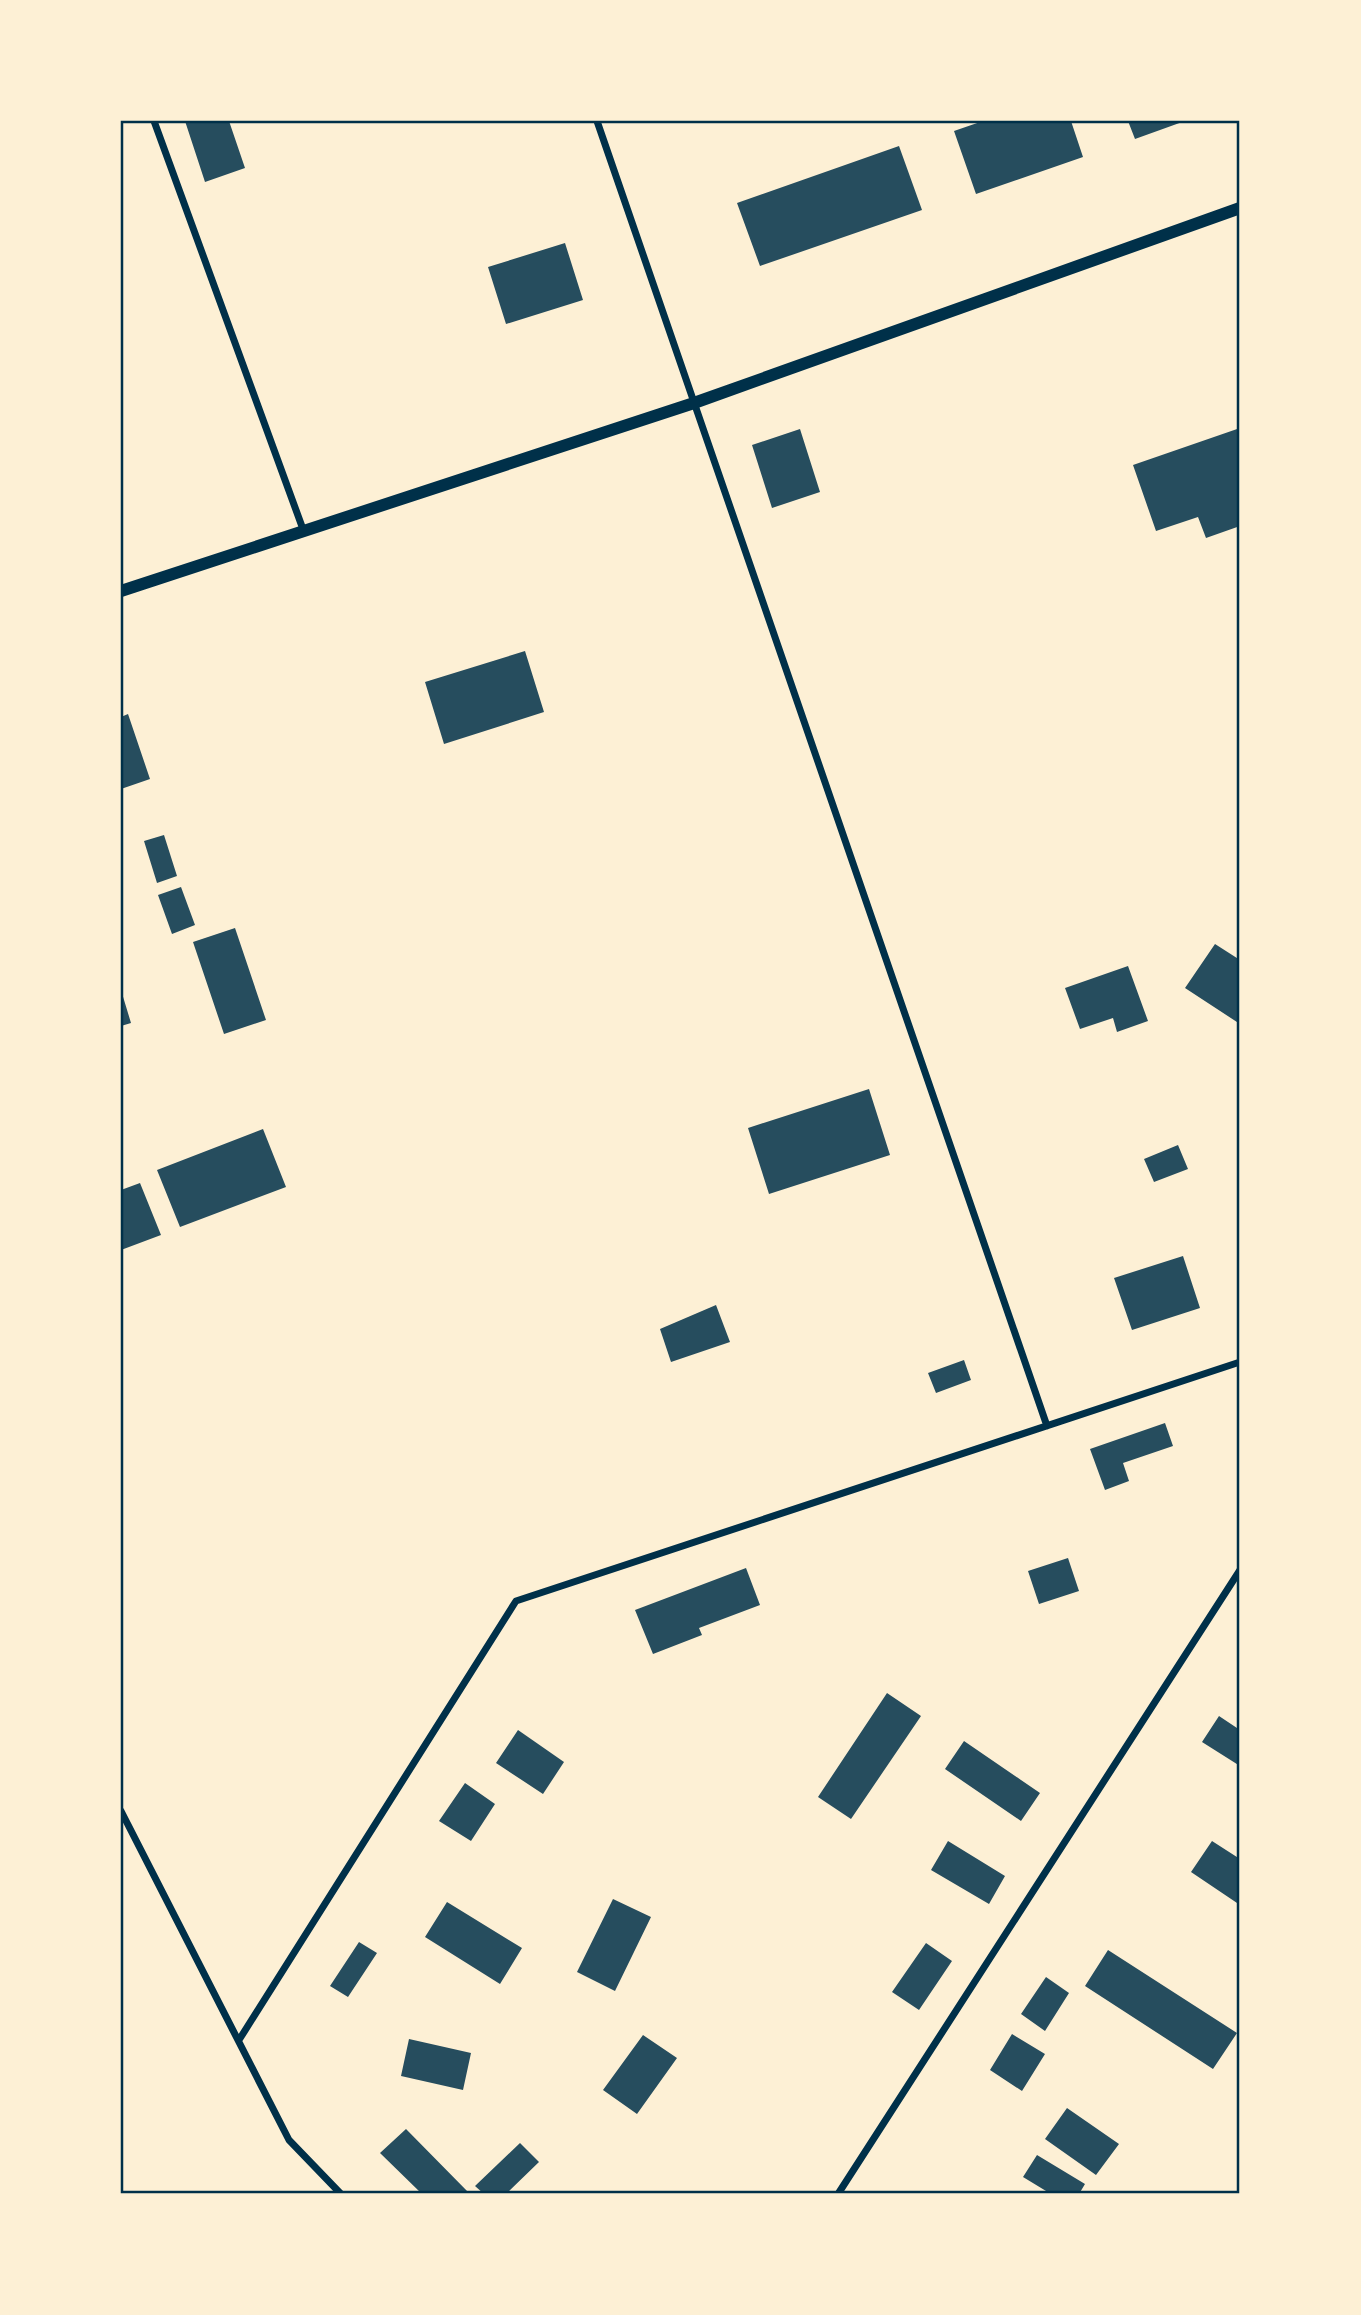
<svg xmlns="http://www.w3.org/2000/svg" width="1361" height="2315" viewBox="0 0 1361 2315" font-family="'Source Serif 4',serif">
  <rect width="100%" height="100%" fill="#fdf0d5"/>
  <path fill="#264d5e" d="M185,121H229L245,168L205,182Z
    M983,121H1071L1083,157L976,194L954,131Z
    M1128,121H1185L1135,139Z
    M899,146L922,210L760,266L737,203Z
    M565,243L583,300L506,324L488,267Z
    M1240,428V526L1206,538L1198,517L1156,531L1133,465Z
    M800,429L820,492L772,508L752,445Z
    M525,651L544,712L444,744L425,682Z
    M128,714L150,779L121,789V717Z
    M164,835L177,876L157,883L144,841Z
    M181,887L195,925L172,934L158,895Z
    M235,928L266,1020L224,1034L193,942Z
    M1215,944L1240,960V1024L1185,988Z
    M1128,966L1148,1021L1117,1032L1113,1018L1080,1029L1065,988Z
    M121,990L131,1023L121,1026Z
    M869,1089L890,1155L769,1194L748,1128Z
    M263,1129L286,1187L180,1227L157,1170Z
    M1178,1145L1188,1169L1154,1182L1144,1159Z
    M140,1183L161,1235L121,1250V1190Z
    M1183,1256L1200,1308L1132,1330L1114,1278Z
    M716,1305L730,1342L671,1362L660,1329Z
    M964,1360L971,1380L936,1393L928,1373Z
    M1165,1423L1173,1446L1123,1463L1129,1481L1105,1490L1090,1449Z
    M1068,1558L1079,1591L1039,1604L1028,1571Z
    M746,1568L760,1605L699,1628L702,1635L653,1654L635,1610Z
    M887,1693L921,1716L851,1819L818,1797Z
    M1219,1716L1240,1730V1766L1202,1742Z
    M518,1730L564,1762L543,1794L496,1763Z
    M964,1741L1040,1793L1021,1821L945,1769Z
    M465,1783L495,1804L471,1841L439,1821Z
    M948,1841L1005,1876L989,1904L931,1870Z
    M1212,1841L1240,1859V1905L1191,1872Z
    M613,1899L651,1917L615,1991L577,1972Z
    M447,1902L522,1948L500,1984L425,1937Z
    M359,1942L377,1953L348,1997L330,1986Z
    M926,1943L952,1961L919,2010L892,1992Z
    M1108,1950L1237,2033L1213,2069L1085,1986Z
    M1046,1977L1069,1993L1045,2031L1021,2014Z
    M1012,2034L1045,2054L1022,2091L990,2070Z
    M643,2035L677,2058L637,2114L603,2090Z
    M409,2039L471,2053L463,2090L401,2076Z
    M1067,2108L1119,2144L1096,2175L1045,2139Z
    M406,2129L470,2194H422L380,2153Z
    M520,2143L539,2162L506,2194H484L475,2186Z
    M1037,2155L1085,2184L1079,2194H1051L1023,2177Z"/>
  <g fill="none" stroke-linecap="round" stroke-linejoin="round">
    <path stroke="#003049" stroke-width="7" d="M154,121L304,532
      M597,121L1047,1426
      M121,1811L289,2140L341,2194
      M239,2040L516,1601L1240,1362
      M838,2194L1240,1570"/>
    <path stroke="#003049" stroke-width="12" d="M121,591L694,403L1240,208"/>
  </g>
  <rect width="1361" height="2315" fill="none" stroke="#fdf0d5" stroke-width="245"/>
  <rect x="122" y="122" width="1116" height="2070" fill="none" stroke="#003049" stroke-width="2.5"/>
</svg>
